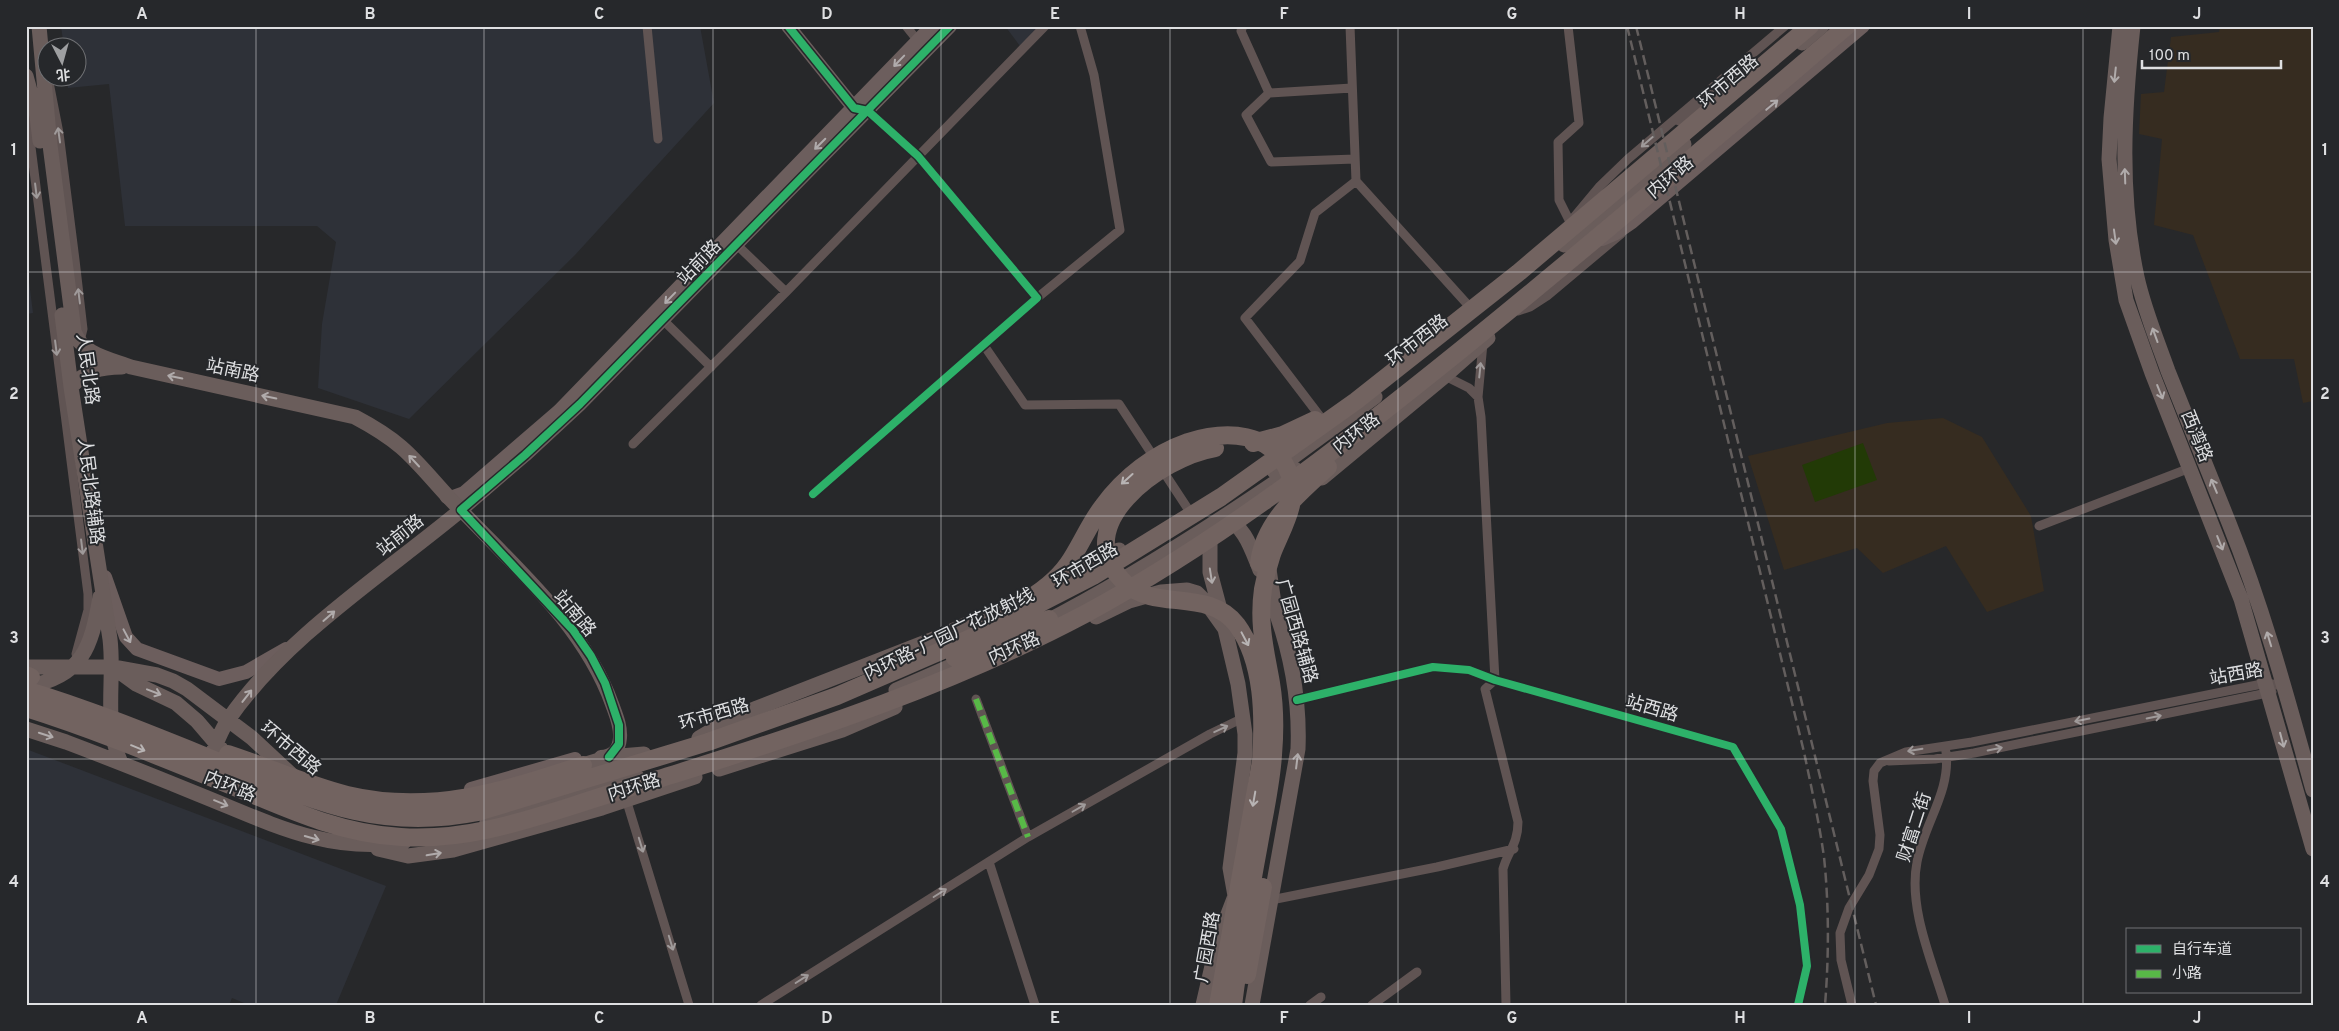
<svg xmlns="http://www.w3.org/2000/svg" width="2339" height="1031" viewBox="0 0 2339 1031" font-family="Overpass,'Noto Sans SC',sans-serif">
  <rect width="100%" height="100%" fill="#27282a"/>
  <path fill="#2e3138" d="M61,26H700L714,103L575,255L409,419L318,388L322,324L336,242L317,226H125L109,84L68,88L67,78H78V48L64,47Z
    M1005,26H1039L1020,46Z
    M26,258L33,313L26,314Z
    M26,749L386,886L336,1005H249L232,998L229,1005H26Z"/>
  <path fill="#362c20" d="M2220,26H2313V401L2303,403L2294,359H2240L2193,235L2154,225L2162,139L2139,134L2141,94L2164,92L2171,37L2219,32Z
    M1943,418L1982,437L2031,516L2044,591L1987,612L1946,546L1883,573L1857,548L1784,570L1748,456L1887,423Z"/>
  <path fill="#223a06" d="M1863,443L1877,480L1815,502L1802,465Z"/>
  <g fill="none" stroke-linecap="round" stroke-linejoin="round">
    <path stroke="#605453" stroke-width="9" d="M647,26L658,139
      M906,26L918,41
      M1243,26L1241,31L1269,93L1352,88
      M1568,26L1579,123L1558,142L1559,200L1570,222L1600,186L1628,159L1785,26
      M49,82L59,133L75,260L83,329L80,341
      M1269,93L1246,115L1271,162L1355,159
      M26,108L88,594V610L76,654
      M1679,121L1703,105
      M1356,181L1468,305
      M737,245L786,292
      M1037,298L1120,230L1094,75L1080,26
      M1514,308L1518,311L1530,307L1547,296L1621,234
      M663,320L711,367
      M1483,343L1478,397L1481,417L1495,680L1485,689L1518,822C1518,844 1508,851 1503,869L1506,1005
      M983,344L1025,405L1119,404L1188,509
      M1445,376L1469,388L1478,397
      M1322,419L1245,318L1300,261L1315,213L1356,181L1350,26
      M633,444L786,292L1045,26
      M813,494L1037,298L918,156L868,111
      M2039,526L2190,468
      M976,699L1028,837
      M1297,700L1433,667L1469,670L1495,680L1733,747L1781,829L1800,905L1807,966L1798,1005
      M1889,761L1935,759L1974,753L2272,692
      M626,799L689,1005
      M989,862L1035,1005
      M1271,900L1437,867L1514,849
      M761,1005L1028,837L1210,734L1243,718
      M1310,1005L1321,997
      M1372,1005L1417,972
      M1852,1005L1841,960L1840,933L1849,908L1869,875L1879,849L1880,835L1873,781L1874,771L1880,763L1906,752L1972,742L2267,683L2283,686
      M1945,1005C1932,961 1908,908 1917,862C1924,824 1951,791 1946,752"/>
    <path stroke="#6c5e5d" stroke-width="14" d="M788,26L854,108L862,110
      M1602,239L1616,233L1632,222L1863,26
      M447,497H453L464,493L559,411L932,26
      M105,577L126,637L137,649L219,679L246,672L286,649
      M601,757C613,756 619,750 620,738C621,726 616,715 612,704C584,626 517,569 461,510L525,455L580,404L950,26
      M471,789L575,759"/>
    <path stroke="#6a5d5b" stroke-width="15" d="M39,26L50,145L74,331C81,354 110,359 131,367L355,417C372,426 387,435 401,447C423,466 440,490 461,510C384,574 285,637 228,720C218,735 213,752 207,769
      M2120,26L2111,118L2109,159L2116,240L2126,300L2152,373L2241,599L2313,849
      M2133,26C2124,110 2119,193 2137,277C2144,309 2157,340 2168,371C2188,422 2209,472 2229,523C2264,610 2288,700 2313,790
      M1802,43L1822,26
      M26,76L37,116L40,141
      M1564,245L1684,144
      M62,315L71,387L110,639C115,681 103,723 121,763
      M71,387C85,371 100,367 122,367
      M1274,471L1375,397
      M1322,478L1445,376L1488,338
      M1223,517C1245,525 1252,551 1260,570
      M1210,530V572L1222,617
      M1269,569L1275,610
      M1053,585L1119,550
      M1096,617L1129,601L1161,592L1187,590L1197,593L1205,601L1225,629L1238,684L1245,734V753L1230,868L1235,896L1218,940L1203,1005
      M1040,625C1129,579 1212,526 1295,469
      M26,667H113L157,675L173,681L187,689L252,738L294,777
      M114,668L136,684L176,703L197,721L221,749
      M26,687C83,676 91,648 100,597
      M896,690L969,658
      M26,729L66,742C111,759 156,777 200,795C270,823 327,854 404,842
      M699,738L733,718L757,708L931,640L1030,596
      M583,765L609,757L644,754
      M719,769L842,730L895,707
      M487,822L637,777
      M378,849L408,856L453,850L602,808L695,777
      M1252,1005L1298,749C1300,700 1290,648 1272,601"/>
    <path stroke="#726360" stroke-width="18" d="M1253,443L1283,435L1315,420
      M1215,448C1161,457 1064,526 1126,584C1156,611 1209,588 1237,625C1264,662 1264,717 1261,761L1218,1005
      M1259,563C1264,522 1298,494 1328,467
      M1020,604C1038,594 1056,581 1068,564C1081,545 1089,524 1103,506C1124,477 1154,454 1188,442C1226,430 1272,431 1289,473C1301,500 1281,530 1272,554C1268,566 1265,578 1263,589C1258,624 1265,649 1271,683C1275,707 1275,731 1273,755C1271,785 1264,815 1259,844C1249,898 1240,951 1233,1005
      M955,658L1049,619
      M26,675L31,677
      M26,690C89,709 150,734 212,759C306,797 373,833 478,812L708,742L837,696L980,634L1093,576L1221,497L1356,401L1518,273L1810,26
      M26,708C99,731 170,761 242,790C294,812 344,834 401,837C462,841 518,823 575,805C608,794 642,784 675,774C815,730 955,683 1085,614C1220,541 1342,446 1462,349C1592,244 1719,135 1847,26
      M228,754C268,767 307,785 347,795C431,815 504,791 583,765
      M1247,975L1263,887"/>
    <path stroke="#635e5d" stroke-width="2.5" stroke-dasharray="10 5" stroke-linecap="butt" d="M1627,26L1804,752C1811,786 1819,821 1824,857C1829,905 1829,956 1825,1005
      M1636,26L1876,1005"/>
    <path stroke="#58b947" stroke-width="6" stroke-dasharray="12 6" stroke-linecap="butt" d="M976,699L1028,837"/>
    <g stroke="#26282b" stroke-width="11">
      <path id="cycleway" d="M788,26L854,108L868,111L918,156L1037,298L813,494
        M1297,700L1433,667L1469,670L1495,680L1733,747L1781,829L1800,905L1807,966L1798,1005
        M609,757L619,744V725L605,683L591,656L573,630L461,510L525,455L580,404L950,26"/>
    </g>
    <use href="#cycleway" stroke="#2db169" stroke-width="8"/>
  </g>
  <defs><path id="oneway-shaft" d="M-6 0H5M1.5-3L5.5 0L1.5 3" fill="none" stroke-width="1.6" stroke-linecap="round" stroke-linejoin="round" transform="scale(1.25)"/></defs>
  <g stroke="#b0abac">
    <use href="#oneway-shaft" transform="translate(899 61) rotate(134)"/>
    <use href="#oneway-shaft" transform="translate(1772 105) rotate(-40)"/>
    <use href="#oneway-shaft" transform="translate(820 144) rotate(135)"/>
    <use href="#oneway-shaft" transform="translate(670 298) rotate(134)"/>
    <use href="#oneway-shaft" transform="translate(127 636) rotate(62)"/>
  </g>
  <g stroke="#b0abab">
    <use href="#oneway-shaft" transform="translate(2115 75) rotate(96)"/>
    <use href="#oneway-shaft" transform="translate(2125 176) rotate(-92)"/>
    <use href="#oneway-shaft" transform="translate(2115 237) rotate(82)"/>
    <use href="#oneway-shaft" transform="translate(2155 335) rotate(-110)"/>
    <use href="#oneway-shaft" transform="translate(175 377) rotate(-168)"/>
    <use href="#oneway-shaft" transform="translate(2160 392) rotate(68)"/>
    <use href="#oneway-shaft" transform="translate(269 397) rotate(-168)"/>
    <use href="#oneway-shaft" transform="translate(414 461) rotate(-133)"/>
    <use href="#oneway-shaft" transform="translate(2214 486) rotate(-113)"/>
    <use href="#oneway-shaft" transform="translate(2220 543) rotate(68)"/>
    <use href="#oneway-shaft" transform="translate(1211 576) rotate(81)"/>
    <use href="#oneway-shaft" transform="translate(329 616) rotate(-41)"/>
    <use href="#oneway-shaft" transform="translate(2269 639) rotate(-107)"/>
    <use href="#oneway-shaft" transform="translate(154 692) rotate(21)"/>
    <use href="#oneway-shaft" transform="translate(247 696) rotate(-52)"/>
    <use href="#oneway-shaft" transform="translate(46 735) rotate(18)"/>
    <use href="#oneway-shaft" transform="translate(2282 740) rotate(75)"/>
    <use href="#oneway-shaft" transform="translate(1297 761) rotate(-83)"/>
    <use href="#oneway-shaft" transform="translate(221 803) rotate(22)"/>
    <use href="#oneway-shaft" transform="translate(312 838) rotate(16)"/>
    <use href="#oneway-shaft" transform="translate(434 854) rotate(-10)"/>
  </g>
  <g stroke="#9f9a9a">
    <use href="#oneway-shaft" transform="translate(59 135) rotate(-98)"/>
    <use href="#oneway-shaft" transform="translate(1647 142) rotate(139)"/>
    <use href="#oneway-shaft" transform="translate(36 191) rotate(83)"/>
    <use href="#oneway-shaft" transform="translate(79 296) rotate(-97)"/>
    <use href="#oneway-shaft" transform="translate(56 348) rotate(83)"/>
    <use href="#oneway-shaft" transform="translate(1480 370) rotate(-84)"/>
    <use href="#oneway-shaft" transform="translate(82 547) rotate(83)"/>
    <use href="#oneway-shaft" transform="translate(2154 717) rotate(-11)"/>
    <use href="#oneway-shaft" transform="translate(2082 720) rotate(169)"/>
    <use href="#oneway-shaft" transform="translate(1221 729) rotate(-25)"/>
    <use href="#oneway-shaft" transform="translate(1995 749) rotate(-11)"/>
    <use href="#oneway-shaft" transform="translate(1915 750) rotate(171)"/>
    <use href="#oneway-shaft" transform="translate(1079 808) rotate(-30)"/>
    <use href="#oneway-shaft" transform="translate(641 845) rotate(73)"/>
    <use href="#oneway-shaft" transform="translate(940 893) rotate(-32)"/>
    <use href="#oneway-shaft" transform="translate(671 943) rotate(73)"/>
    <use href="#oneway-shaft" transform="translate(802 979) rotate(-32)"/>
  </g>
  <g stroke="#b8b4b4">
    <use href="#oneway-shaft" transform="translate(1127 479) rotate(138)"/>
    <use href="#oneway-shaft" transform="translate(1245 639) rotate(62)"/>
    <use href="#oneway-shaft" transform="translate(138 748) rotate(22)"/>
    <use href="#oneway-shaft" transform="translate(1254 799) rotate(100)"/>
  </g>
  <path fill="none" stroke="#dedfe1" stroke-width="1" stroke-opacity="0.55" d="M256,26V1005M484,26V1005M713,26V1005M941,26V1005M1170,26V1005M1398,26V1005M1626,26V1005M1855,26V1005M2083,26V1005M26,272H2313M26,516H2313M26,759H2313"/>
  <g text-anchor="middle" stroke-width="4" stroke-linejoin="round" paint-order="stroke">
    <g font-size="18" fill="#dedfe1" stroke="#26282b">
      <text transform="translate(1728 81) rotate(-40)" y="6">环市西路</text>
      <text transform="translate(1670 177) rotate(-40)" y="6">内环路</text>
      <text transform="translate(699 262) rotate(-46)" y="6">站前路</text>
      <text transform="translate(1417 340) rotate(-38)" y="6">环市西路</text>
      <text transform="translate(88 369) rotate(82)" y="6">人民北路</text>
      <text transform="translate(233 370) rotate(12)" y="6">站南路</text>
      <text transform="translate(1356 433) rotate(-38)" y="6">内环路</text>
      <text transform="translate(2197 436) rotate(68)" y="6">西湾路</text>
      <text transform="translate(91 491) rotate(83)" y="6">人民北路辅路</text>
      <text transform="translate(400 535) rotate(-39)" y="6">站前路</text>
      <text transform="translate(1085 565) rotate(-30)" y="6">环市西路</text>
      <text transform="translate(575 613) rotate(50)" y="6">站南路</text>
      <text transform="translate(1297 631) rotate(74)" y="6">广园西路辅路</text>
      <text transform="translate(949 634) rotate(-26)" y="6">内环路-广园广花放射线</text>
      <text transform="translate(1014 648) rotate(-24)" y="6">内环路</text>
      <text transform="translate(2236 674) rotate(-10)" y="6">站西路</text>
      <text transform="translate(1652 708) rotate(16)" y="6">站西路</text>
      <text transform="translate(714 714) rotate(-16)" y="6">环市西路</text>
      <text transform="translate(291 748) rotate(40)" y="6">环市西路</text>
      <text transform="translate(230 786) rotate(22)" y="6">内环路</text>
      <text transform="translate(634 787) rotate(-17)" y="6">内环路</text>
      <text transform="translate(1914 827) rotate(-72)" y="6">财富二街</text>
      <text transform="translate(1207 947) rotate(-80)" y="6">广园西路</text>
    </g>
  </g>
  <rect width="2339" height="1031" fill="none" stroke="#26282b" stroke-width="55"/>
  <rect x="2126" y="928" width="175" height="65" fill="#26282b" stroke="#707174"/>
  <rect x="2136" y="945" width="25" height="8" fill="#2db169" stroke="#707174"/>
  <text x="2172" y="954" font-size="15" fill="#dedfe1">自行车道</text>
  <rect x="2136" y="970" width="25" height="8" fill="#58b947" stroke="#707174"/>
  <text x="2172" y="978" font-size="15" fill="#dedfe1">小路</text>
  <g transform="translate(62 62) rotate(174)"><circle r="24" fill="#26282b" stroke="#707174"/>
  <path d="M0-4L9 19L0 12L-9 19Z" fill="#9e9fa1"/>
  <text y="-8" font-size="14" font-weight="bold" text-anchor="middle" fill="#dedfe1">北</text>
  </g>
  <path d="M2142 60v8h139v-8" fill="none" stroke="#dedfe1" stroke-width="2.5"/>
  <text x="2149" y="60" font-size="15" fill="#dedfe1" stroke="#26282b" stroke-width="4" paint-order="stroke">100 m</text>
  <rect x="28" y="28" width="2284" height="976" fill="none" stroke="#dedfe1" stroke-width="2"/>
  <g font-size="16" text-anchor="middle" font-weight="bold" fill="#dedfe1">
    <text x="142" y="19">A</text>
    <text x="370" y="19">B</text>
    <text x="599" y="19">C</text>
    <text x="827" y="19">D</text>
    <text x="1055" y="19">E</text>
    <text x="1284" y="19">F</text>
    <text x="1512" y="19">G</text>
    <text x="1740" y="19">H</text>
    <text x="1969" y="19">I</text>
    <text x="2197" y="19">J</text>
    <text x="14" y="155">1</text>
    <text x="2325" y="155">1</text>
    <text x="14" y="399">2</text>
    <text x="2325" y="399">2</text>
    <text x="14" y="643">3</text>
    <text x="2325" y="643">3</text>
    <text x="14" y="887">4</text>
    <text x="2325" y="887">4</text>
    <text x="142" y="1023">A</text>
    <text x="370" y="1023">B</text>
    <text x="599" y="1023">C</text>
    <text x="827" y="1023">D</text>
    <text x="1055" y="1023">E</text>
    <text x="1284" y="1023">F</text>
    <text x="1512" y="1023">G</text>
    <text x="1740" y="1023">H</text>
    <text x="1969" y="1023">I</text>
    <text x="2197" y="1023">J</text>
  </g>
</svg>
